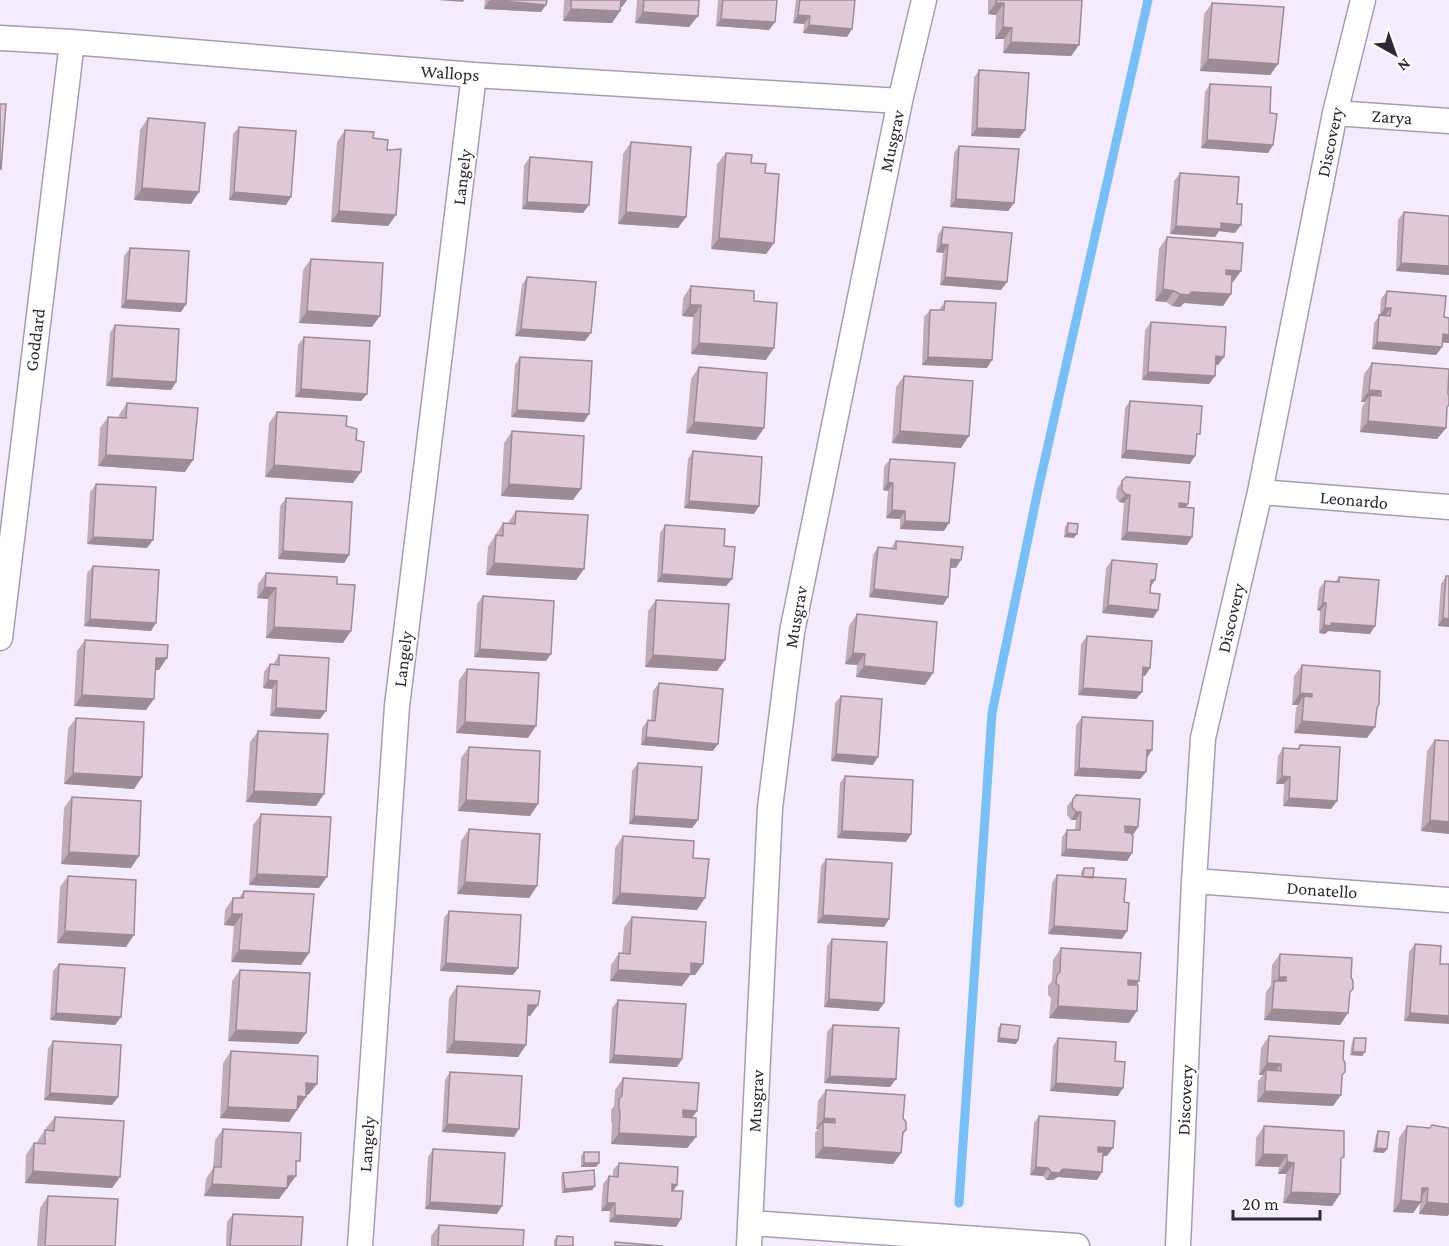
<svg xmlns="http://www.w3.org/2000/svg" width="1449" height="1246" viewBox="0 0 1449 1246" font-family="'Crimson Pro',serif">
  <rect width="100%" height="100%" fill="#f5ebfe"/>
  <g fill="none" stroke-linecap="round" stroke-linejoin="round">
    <path stroke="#78bff5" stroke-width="9" d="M959,1203L992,713L1038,490L1148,0"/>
    <g stroke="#a79db2" stroke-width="27">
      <path id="minor" d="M0,38L72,42L474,75L900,101
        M1335,113L1449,121
        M1260,492L1449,507
        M0,638L72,42
        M1194,881L1449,900
        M751,1223L1077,1246
        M360,1246L397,706L474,75
        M749,1246L770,808L792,632L900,101L924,0
        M1178,1246L1194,881L1203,738L1260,492L1335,113L1363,0"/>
    </g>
    <use href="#minor" stroke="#fff" stroke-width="24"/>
  </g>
  <path fill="#c1acb8" d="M485,0H547L541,12L484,9Z
    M564,0H627L622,7H621L620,11L612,23L563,21Z
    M637,0H699L698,16L689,27L635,23Z
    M718,0H777L775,22L769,30L716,26Z
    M796,0H855L847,37L803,33L804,24L793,23Z
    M988,0H1082L1079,45L1071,56L1003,53L1004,39H995L996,15L988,14Z
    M1212,3L1278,64L1270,75L1200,71L1204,14Z
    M979,70L1025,130L1019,138L971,136L974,78Z
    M1210,84L1270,113L1273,145L1268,153L1201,148L1205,92Z
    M148,118L191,204L134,200L140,130Z
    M239,127L286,205L229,200L233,134Z
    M345,130L373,138L387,150L396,215L388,226L331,222L337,142Z
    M631,142L686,217L678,228L618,224L623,154Z
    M959,146L1014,203L1008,211L950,207L954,153Z
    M726,153L751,163L765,173L774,243L766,254L711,249L717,164Z
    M530,157L583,213L522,209L524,165Z
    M1180,173L1235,233L1219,231L1215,237L1170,234L1174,181Z
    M1404,212L1449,216V275L1396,271L1398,220Z
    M943,227L1001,290L940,285L943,253L936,252L938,235Z
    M1167,237L1241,271L1233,282H1232L1231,294L1223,306L1184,303L1180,307L1172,306L1166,302L1155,301L1159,249Z
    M130,248L186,304L181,312L121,308L124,256Z
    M311,259L372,327L299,323L303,270Z
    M527,277L585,341L515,336L522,285Z
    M691,286L754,301L766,360L691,354L693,317L682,316L683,298Z
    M1387,291L1444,317L1449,318V343L1442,342V347L1436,355L1372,349L1374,323L1380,315L1381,299Z
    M945,301L987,368L922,365L924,317L930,310H939Z
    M1151,322L1224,357L1218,365L1216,364L1215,376L1209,384L1142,380L1145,330Z
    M115,325L176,382L171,390L106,386L110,333Z
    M304,337L367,394L361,401L295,397L298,345Z
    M520,357L584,422L511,417L515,365Z
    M1372,363L1446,428L1437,439L1360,432L1362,407L1365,402H1361L1364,374Z
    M699,367L756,440L686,433L691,379Z
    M904,376L961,448L892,443L896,387Z
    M1130,401L1196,439L1190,464L1121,458L1125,408Z
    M127,403L185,472L98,466L100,428L108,417L119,418V415Z
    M277,412L346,426L353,483L265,477L269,423Z
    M512,431L573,500L501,496L504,443Z
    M693,451L759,506L754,514L684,508L688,459Z
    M890,459L944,531L900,529V519L886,518L888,491L883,490L884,467Z
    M1122,481L1186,507L1192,537L1187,545L1121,540L1124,503L1119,502L1116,498L1117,489Z
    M96,484L147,548L87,544L90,492Z
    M286,498L349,555L344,563L278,559L280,506Z
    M516,511L584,569L576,580L486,575L488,547L503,523H508Z
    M1068,523L1074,538L1064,537L1065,527Z
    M665,525L724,546L732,579L726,586L657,582L660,533Z
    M896,541L956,568H950L943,605L869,597L873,555L878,547L891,548Z
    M1112,560L1150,588V593L1158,610L1153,618L1102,613L1106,568Z
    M93,566L151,631L84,626L87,573Z
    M266,573L337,584L343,643L266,638L268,599L257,598L258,584Z
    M1446,576H1449V627L1438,626L1441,584Z
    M1339,577L1370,634L1328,631L1325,634L1319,633L1320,611L1317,610L1319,589L1325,581L1335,582Z
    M483,596L546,661L474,657L477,604Z
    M656,600L717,671L645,667L648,611Z
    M857,614L925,685L856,677L857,665L845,664L849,626Z
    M1087,636L1150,668L1145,676L1143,675L1142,692L1136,699L1078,695L1081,644Z
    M85,640L159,670H156L146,710L74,706L77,651Z
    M279,655L320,719L270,716L272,689L263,688L264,672L270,664L274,665V663Z
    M1302,665L1377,708L1367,738L1294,733L1296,708L1298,705H1292L1294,676Z
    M467,669L528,738L456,733L459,680Z
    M659,683L713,751L641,745L642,728L648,720L651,721L653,691Z
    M841,696L873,765L831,761L835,703Z
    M1082,717L1147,758L1146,772L1140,779L1074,776L1076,725Z
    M76,718L142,777L134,789L64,784L68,729Z
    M258,731L316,806L246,802L250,742Z
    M1435,740L1449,741V834L1421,831L1427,751Z
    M1300,745L1337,801L1331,809L1283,806L1284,784H1276L1278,756L1283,748L1297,749Z
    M469,747L530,816L458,811L461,758Z
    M638,763L698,820L692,828L629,824L632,771Z
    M845,776L911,834L906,842L837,838L840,783Z
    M72,797L131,868L61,864L64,808Z
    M1073,799L1138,827L1133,835L1132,853L1127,861L1061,856L1062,837L1067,830H1075L1076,820H1071L1067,815V806Z
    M261,814L319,888L249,885L253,825Z
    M469,829L537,886L529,898L457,894L461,841Z
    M623,836L693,858L697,910L612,904L615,848Z
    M826,859L889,919L884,927L817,923L821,866Z
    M1084,868L1093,878L1122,939L1048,934L1052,883L1057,875L1081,877V872Z
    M68,876L126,947L57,943L60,887Z
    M244,891L301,965L231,962L234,926L224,925L225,910L233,898H239Z
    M449,911L518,968L513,975L440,971L444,918Z
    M632,917L703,964L695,975H690L682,986L610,981L611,965L619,953H622L624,928Z
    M832,939L884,1003L878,1011L824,1007L827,946Z
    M1415,944L1440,964H1449L1404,1021L1409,952Z
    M1061,948L1139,981L1136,985L1129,1023L1049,1018L1051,998L1048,995V986L1052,981L1053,960Z
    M1280,954L1350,994L1340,1025L1264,1020L1266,992L1271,985L1272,965Z
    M59,964L121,1017L115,1025L50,1020L53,971Z
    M240,970L306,1033L298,1044L228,1041L232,981Z
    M457,986L538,1005L530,1016H527L526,1045L518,1057L446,1053L449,998Z
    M618,1000L682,1059L677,1067L609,1063L612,1008Z
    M1001,1024L1018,1040L1016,1044L997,1042L998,1028Z
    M833,1025L896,1079L890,1087L824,1083L827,1032Z
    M1269,1036L1343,1059L1345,1072L1342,1076L1341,1095L1333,1106L1257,1102L1258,1081L1263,1075H1259L1261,1048Z
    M1058,1038L1115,1061L1118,1096L1050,1091L1053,1046Z
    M1354,1038L1365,1052L1362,1056L1350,1055L1352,1042Z
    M53,1041L118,1097L112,1105L44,1100L48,1049Z
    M231,1051L317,1084L308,1095H306L289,1122L220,1118L223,1063Z
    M450,1072L514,1137L442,1132L445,1080Z
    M623,1078L693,1118L696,1137L687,1148L611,1144L612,1124L611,1121V1110L614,1106L615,1090Z
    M826,1090L903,1118L906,1130L903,1135L901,1153L893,1164L815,1158V1133L818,1129H816L818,1101Z
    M1039,1116L1107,1156H1103L1102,1172L1097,1180L1058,1177L1053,1180H1046L1043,1176L1030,1175L1034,1123Z
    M55,1117L120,1177L112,1188L25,1183L26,1155L34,1143H37V1142L45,1130H46V1128Z
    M1264,1126L1341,1161L1340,1194L1332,1206L1283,1203L1286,1174H1278L1279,1167L1255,1166L1256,1138Z
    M1407,1126L1430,1128L1448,1216L1419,1214L1420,1203L1413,1213L1393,1212L1399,1138Z
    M223,1129L296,1166L288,1188H287L279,1199L204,1196L206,1179L213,1168L215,1140Z
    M1378,1131L1384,1153L1373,1152L1376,1135Z
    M433,1149L497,1214L425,1209L428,1157Z
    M584,1152L596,1167H581V1156Z
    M619,1163L677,1185L673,1191L681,1219L676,1227L609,1222L610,1211H601L603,1184L609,1176L613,1177V1170Z
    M563,1173L595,1186L592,1190L562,1193L561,1177Z
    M48,1196L115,1246H37L40,1208Z
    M233,1214L301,1246H226L227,1222Z
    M439,1225L523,1246H431V1236Z
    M557,1236L573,1246H554V1240Z"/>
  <path fill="#9d8c96" d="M438,0H464L463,2Z
    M618,0H627L622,7L613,6Z
    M489,1L546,5L541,12L484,9Z
    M996,3H1004L996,15L988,14Z
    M571,9L620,11L612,23L563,21Z
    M643,12L698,16L689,27L635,23Z
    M798,15L810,16L804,24L793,23Z
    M721,19L775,22L769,30L716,26Z
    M809,25L852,29L847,37L803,33Z
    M1003,27L1012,28L1004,39H995Z
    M1011,42L1079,45L1071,56L1003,53Z
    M1208,59L1278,64L1270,75L1200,71Z
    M977,128L1025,130L1019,138L971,136Z
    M1207,140L1273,145L1268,153L1201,148Z
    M142,188L199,192L191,204L134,200Z
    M234,192L291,197L286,205L229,200Z
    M956,199L1014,203L1008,211L950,207Z
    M527,202L589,205L583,213L522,209Z
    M339,211L396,215L388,226L331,222Z
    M626,212L686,217L678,228L618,224Z
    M1221,223L1241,225L1235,233L1219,231L1215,237L1170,234L1176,226Z
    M719,238L774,243L766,254L711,249Z
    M941,244L948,245L943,253L936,252Z
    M1401,263L1449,266V275L1396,271Z
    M1226,270L1241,271L1233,282H1218Z
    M945,277L1007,282L1001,290L940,285Z
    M1163,289L1174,291L1166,302L1155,301Z
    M1192,292L1231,294L1223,306L1184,303L1180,307L1172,306L1180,294Z
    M126,300L186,304L181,312L121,308Z
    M690,305H701L693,317L682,316Z
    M1385,308H1391L1385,316L1380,315Z
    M307,311L380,316L372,327L299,323Z
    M521,329L591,333L585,341L515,336Z
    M1443,334L1449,335V343L1437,342Z
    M1377,342L1442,347L1436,355L1372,349Z
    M699,343L774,348L766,360L691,354Z
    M1216,356L1224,357L1218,365L1210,364Z
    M928,357L992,360L987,368L922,365Z
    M1148,372L1215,376L1209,384L1142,380Z
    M112,378L176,382L171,390L106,386Z
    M301,389L367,394L361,401L295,397Z
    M1369,390L1381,391L1373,403L1370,395L1365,402H1361Z
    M517,410L589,414L584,422L511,417Z
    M1368,421L1446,428L1437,439L1360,432Z
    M694,422L764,428L756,440L686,433Z
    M900,431L969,436L961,448L892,443Z
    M1126,450L1195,456L1190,464L1121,458Z
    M106,455L193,460L185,472L98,466Z
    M274,465L361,472L353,483L265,477Z
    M888,482L893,483L888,491L883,490Z
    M509,484L581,489L573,500L501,496Z
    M1125,494L1130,495L1124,503L1119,502Z
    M689,501L759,506L754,514L684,508Z
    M1179,503L1188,504L1183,512L1174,511Z
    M892,510L905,511L900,519L886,518Z
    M905,521L949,523L944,531L900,529Z
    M1127,532L1192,537L1187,545L1121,540Z
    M1067,533L1077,534L1074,538L1064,537Z
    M93,537L153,540L147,548L87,544Z
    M283,551L349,555L344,563L278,559Z
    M951,559L961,560L956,568L945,567Z
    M494,563L584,569L576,580L486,575Z
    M662,574L732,579L726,586L657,582Z
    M1151,580H1155L1150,588Z
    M265,587L276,588L268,599L257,598Z
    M874,589L948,597L943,605L869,597Z
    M1323,603H1326L1320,611L1317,610Z
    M1108,605L1158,610L1153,618L1102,613Z
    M1443,618L1449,619V627L1438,626Z
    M90,619L156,623L151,631L84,626Z
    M1331,623L1375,626L1370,634L1328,631L1325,634L1319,633L1324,625Z
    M274,627L351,631L343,643L266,638Z
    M480,649L551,654L546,661L474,657Z
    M853,653L865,654L857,665L845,664Z
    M653,655L725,660L717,671L645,667Z
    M156,658H167L159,670H148Z
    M864,666L933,673L925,685L856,677Z
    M1143,667L1150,668L1145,676L1138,675Z
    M268,680L277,681L272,689L263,688Z
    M1083,688L1142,692L1136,699L1078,695Z
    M1300,693L1312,694L1304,706V696L1298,705H1292Z
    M82,695L154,699L146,710L74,706Z
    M276,708L326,711L320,719L270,716Z
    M1302,721L1375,727L1367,738L1294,733Z
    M465,722L536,726L528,738L456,733Z
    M646,737L718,744L713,751L641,745Z
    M1147,750H1152L1147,758Z
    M836,754L878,757L873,765L831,761Z
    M1079,768L1146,772L1140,779L1074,776Z
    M73,773L142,777L134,789L64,784Z
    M1282,776L1290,777L1284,784H1276Z
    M254,791L324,794L316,806L246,802Z
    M1289,798L1337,801L1331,809L1283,806Z
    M466,800L538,804L530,816L458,811Z
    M1076,812H1081L1076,820H1071Z
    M634,816L698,820L692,828L629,824Z
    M1430,820L1449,822V834L1421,831Z
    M1125,826L1138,827L1133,835L1119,834Z
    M842,831L911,834L906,842L837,838Z
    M1066,849L1132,853L1127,861L1061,856Z
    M69,852L139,856L131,868L61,864Z
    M257,874L327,877L319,888L249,885Z
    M465,882L537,886L529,898L457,894Z
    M620,893L705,898L697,910L612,904Z
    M232,914H242L234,926L224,925Z
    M823,915L889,919L884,927L817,923Z
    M1054,926L1127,931L1122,939L1048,934Z
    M65,931L134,935L126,947L57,943Z
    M239,950L309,953L301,965L231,962Z
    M446,963L518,968L513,975L440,971Z
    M691,963L703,964L695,975H690L682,986L610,981L618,970Z
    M1279,977H1286L1278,989L1274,984Z
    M1128,980L1139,981L1131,993L1120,992Z
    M829,999L884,1003L878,1011L824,1007Z
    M528,1005H538L530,1016H520Z
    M1058,1006L1137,1011L1129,1023L1049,1018Z
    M1272,1009L1348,1013L1340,1025L1264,1020Z
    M56,1013L121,1017L115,1025L50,1020Z
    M1410,1013L1449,1016V1024L1404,1021Z
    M236,1030L306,1033L298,1044L228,1041Z
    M999,1038L1018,1040L1016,1044L997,1042Z
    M454,1041L526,1045L518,1057L446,1053Z
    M1353,1052H1365L1362,1056L1350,1055Z
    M614,1055L682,1059L677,1067L609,1063Z
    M1267,1063L1281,1064L1273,1075L1266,1070L1263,1075H1259Z
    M830,1076L896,1079L890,1087L824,1083Z
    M306,1083L317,1084L308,1095H298Z
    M1056,1083L1123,1088L1118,1096L1050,1091Z
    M1265,1091L1341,1095L1333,1106L1257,1102Z
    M50,1093L118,1097L112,1105L44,1100Z
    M298,1096L306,1097L298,1109L290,1108Z
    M228,1107L297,1110L289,1122L220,1118Z
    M683,1110L697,1111L689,1122L675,1121Z
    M824,1118L835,1119L827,1130L823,1122L818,1129H816Z
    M447,1124L519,1129L514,1137L442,1132Z
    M619,1133L696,1137L687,1148L611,1144Z
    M823,1147L901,1153L893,1164L815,1158Z
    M1098,1147L1113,1148L1107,1156L1093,1155Z
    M1376,1148L1387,1149L1384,1153L1373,1152Z
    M1263,1154L1287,1155L1279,1167L1255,1166Z
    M1287,1162L1294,1163L1286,1174H1278Z
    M584,1163H599L596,1167H581Z
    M1036,1167L1048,1168L1043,1176L1030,1175Z
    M1063,1169L1102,1172L1097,1180L1058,1177L1053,1180H1046L1051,1172Z
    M33,1171L120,1177L112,1188L25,1183Z
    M288,1176H296L279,1199L204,1196L212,1184Z
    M672,1184L677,1185L672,1193Z
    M595,1186L592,1190L562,1193L565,1189Z
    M1422,1188H1428L1420,1199Z
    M1291,1192L1340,1194L1332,1206L1283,1203Z
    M1401,1200L1421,1202L1413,1213L1393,1212Z
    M430,1202L502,1206L497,1214L425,1209Z
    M1427,1202L1449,1204V1214L1448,1216L1419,1214Z
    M607,1203H615L610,1211H601Z
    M615,1215L681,1219L676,1227L609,1222Z"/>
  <path fill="#e0c8d6" stroke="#9d8c96" stroke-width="1.5" d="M490,0H547L546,5Z
    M571,0H621L620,11L571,9Z
    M644,0H699L698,16L643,12Z
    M723,0H777L775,22L721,19Z
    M800,0H855L852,29L809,25L810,16L798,15Z
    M996,0H1082L1079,45L1011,42L1012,28L1003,27L1004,3H996Z
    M1212,3L1284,7L1278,64L1208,59Z
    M979,70L1029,73L1025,130L977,128Z
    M1210,84L1271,87L1270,113L1277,114L1273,145L1207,140Z
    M0,104H6L1,169L0,168Z
    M148,118L205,123L199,192L142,188Z
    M239,127L296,131L291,197L234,192Z
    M345,130L374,132L373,138L388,140L387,150L401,149L396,215L339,211Z
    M631,142L691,147L686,217L626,212Z
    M959,146L1019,149L1014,203L956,199Z
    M726,153L752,155L751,163L766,164L765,173L779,174L774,243L719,238Z
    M530,157L592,162L589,205L527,202Z
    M1180,173L1239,177L1237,204H1242L1241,225L1221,223V229L1176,226Z
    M1404,212L1449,216V266L1401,263Z
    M943,227L1012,233L1007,282L945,277L948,245L941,244Z
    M1167,237L1243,243L1241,271L1226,270V274L1232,275L1231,294L1192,292L1188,295L1180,294L1174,291L1163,289Z
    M130,248L189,251L186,304L126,300Z
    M311,259L383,263L380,316L307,311Z
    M527,277L596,282L591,333L521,329Z
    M691,286L754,291V301L777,303L774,348L699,343L701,305H690Z
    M1387,291L1446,296L1444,317L1449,318V335L1443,334L1442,347L1377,342L1379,315L1390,316L1391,308H1385Z
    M945,301L996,303L992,360L928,357L930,310H944Z
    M1151,322L1226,327L1224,357L1216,356L1215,376L1148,372Z
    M115,325L179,329L176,382L112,378Z
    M304,337L370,341L367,394L301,389Z
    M520,357L592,361L589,414L517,410Z
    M1372,363L1449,369L1448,394L1449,395V405L1447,407L1446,428L1368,421L1370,395L1381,396V391L1369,390Z
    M699,367L767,373L764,428L694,422Z
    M904,376L973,381L969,436L900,431Z
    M1130,401L1202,406L1200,434H1197L1195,456L1126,450Z
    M127,403L198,408L193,460L106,455L108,417L126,418Z
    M277,412L347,416L346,426L357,429L356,440L364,442L361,472L274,465Z
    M512,431L584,436L581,489L509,484Z
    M693,451L762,457L759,506L689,501Z
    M890,459L955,463L949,523L905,521V511L892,510L893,483L888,482Z
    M1126,477L1190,482L1188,504L1179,503V507L1194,508L1192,537L1127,532L1130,495L1125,494L1122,490V481Z
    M96,484L156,487L153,540L93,537Z
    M286,498L352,502L349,555L283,551Z
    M516,511L588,515L584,569L494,563L496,535L503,536V523L515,524Z
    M1068,523L1078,524L1077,534L1067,533Z
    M665,525L725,529L724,546L735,547L732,579L662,574Z
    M896,541L963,547L961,560L951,559L948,597L874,589L878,547L896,549Z
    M1112,560L1157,564L1155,580H1151L1150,593L1160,594L1158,610L1108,605Z
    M93,566L159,570L156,623L90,619Z
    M266,573L337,577V584L355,585L351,631L274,627L276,588L265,587Z
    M1446,576H1449V619L1443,618Z
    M1339,577L1379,580L1375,626L1331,623V626L1324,625L1326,603H1323L1325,581L1339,582Z
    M483,596L554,601L551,654L480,649Z
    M656,600L729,604L725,660L653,655Z
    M857,614L937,622L933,673L864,666L865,654L853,653Z
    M1087,636L1152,641L1150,668L1143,667L1142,692L1083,688Z
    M85,640L168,645L167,658H156L154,699L82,695Z
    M279,655L329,658L326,711L276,708L277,681L268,680L270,664L279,665Z
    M1302,665L1380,671L1379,704L1377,708L1375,727L1302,721L1304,696L1312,697V694L1300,693Z
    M467,669L539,673L536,726L465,722Z
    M659,683L723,689L718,744L646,737L648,720L655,721Z
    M841,696L882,699L878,757L836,754Z
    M1082,717L1153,721L1152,750H1147L1146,772L1079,768Z
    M76,718L144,722L142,777L73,773Z
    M258,731L328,734L324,794L254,791Z
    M1435,740L1449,741V822L1430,820Z
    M1300,745L1340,747L1337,801L1289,798L1290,777L1282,776L1283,748L1299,749Z
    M469,747L540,751L538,804L466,800Z
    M638,763L702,767L698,820L634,816Z
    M845,776L913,780L911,834L842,831Z
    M1076,795L1140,799L1138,827L1125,826V832L1131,833L1133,836L1132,853L1066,849L1067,830H1080L1081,812H1076L1072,807L1073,799Z
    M72,797L141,801L139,856L69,852Z
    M261,814L331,817L327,877L257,874Z
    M469,829L540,834L537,886L465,882Z
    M623,836L694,841L693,858L709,859L705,898L620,893Z
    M826,859L892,863L889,919L823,915Z
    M1084,868H1094L1093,878L1083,877Z
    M1057,875L1126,879L1124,902L1129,903L1127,931L1054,926Z
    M68,876L136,880L134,935L65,931Z
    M244,891L314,894L309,953L239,950L242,914H232L233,898H243Z
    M449,911L521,915L518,968L446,963Z
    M632,917L706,922L703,964L691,963V974L618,970L619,953L630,954Z
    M832,939L887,942L884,1003L829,999Z
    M1415,944L1441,946L1440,964H1449V1016L1410,1013Z
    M1061,948L1141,953L1139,981L1128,980V985H1138L1137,1011L1058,1006L1059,986L1056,983L1057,975L1060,972Z
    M1280,954L1352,958L1351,977L1353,981V989L1350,992L1348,1013L1272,1009L1274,981H1286V977H1279Z
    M59,964L125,968L121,1017L56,1013Z
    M240,970L310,973L306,1033L236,1030Z
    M457,986L540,991L538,1005H528L526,1045L454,1041Z
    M618,1000L686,1004L682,1059L614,1055Z
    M1001,1024L1020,1026L1018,1040L999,1038Z
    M833,1025L899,1028L896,1079L830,1076Z
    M1269,1036L1344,1041L1343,1059L1345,1063V1072L1342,1075L1341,1095L1265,1091L1266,1070L1281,1071V1064L1267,1063Z
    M1058,1038L1116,1042L1115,1061L1125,1062L1123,1088L1056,1083Z
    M1354,1038H1366L1365,1052H1353Z
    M53,1041L121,1045L118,1097L50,1093Z
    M231,1051L318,1056L317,1084L306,1083V1097L298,1096L297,1110L228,1107Z
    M450,1072L522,1076L519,1129L447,1124Z
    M623,1078L699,1083L697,1111L683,1110V1117L696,1118V1137L619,1133L620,1112L619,1109V1099L622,1096Z
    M826,1090L905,1095L903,1118L906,1122V1130L903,1132L901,1153L823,1147V1122L835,1123V1119L824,1118Z
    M1039,1116L1115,1121L1113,1148L1098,1147V1152H1103L1102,1172L1063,1169L1059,1173L1051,1172L1048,1168L1036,1167Z
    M55,1117L124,1121L120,1177L33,1171L34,1143L45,1144V1130L54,1131Z
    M1432,1125L1449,1128V1204L1427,1202L1428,1188H1422L1421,1202L1401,1200L1407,1126L1430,1128Z
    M1264,1126L1344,1131V1157L1341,1158L1340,1194L1291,1192L1294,1163L1287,1162V1155L1263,1154Z
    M223,1129L301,1133L300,1161H296V1176H288L287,1188L212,1184L214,1167H221Z
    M1378,1131L1389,1132L1387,1149L1376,1148Z
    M433,1149L505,1153L502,1206L430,1202Z
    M584,1152H599V1163H584Z
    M619,1163L678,1167L677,1185L672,1184V1191H683L681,1219L615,1215V1203H607L609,1176L618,1177Z
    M594,1170L595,1186L565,1189L563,1173Z
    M48,1196L118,1199L115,1246H45Z
    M233,1214L303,1217L301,1246H230Z
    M439,1225L524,1230L523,1246H438Z
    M557,1236L573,1237V1246H556Z
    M615,1242L663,1246H615Z"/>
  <g text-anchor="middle" stroke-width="4.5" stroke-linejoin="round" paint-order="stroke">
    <g font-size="18" fill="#2d2831" stroke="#fdfdfd">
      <text transform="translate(450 73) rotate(4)" y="6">Wallops</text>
      <text transform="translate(1392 117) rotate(4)" y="6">Zarya</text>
      <text transform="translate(892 141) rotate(-78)" y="6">Musgrav</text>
      <text transform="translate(1330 142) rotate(-78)" y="6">Discovery</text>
      <text transform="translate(462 177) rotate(-83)" y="6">Langely</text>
      <text transform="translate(35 340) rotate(-83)" y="6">Goddard</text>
      <text transform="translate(1354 500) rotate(5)" y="6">Leonardo</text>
      <text transform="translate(796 617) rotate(-80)" y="6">Musgrav</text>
      <text transform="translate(1231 618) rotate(-77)" y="6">Discovery</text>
      <text transform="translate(403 659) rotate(-83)" y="6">Langely</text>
      <text transform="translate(1322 890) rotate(4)" y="6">Donatello</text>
      <text transform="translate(1185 1100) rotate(-87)" y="6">Discovery</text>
      <text transform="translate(756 1101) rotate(-87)" y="6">Musgrav</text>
      <text transform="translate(367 1144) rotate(-86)" y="6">Langely</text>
    </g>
  </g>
  <g transform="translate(1395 54) rotate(140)" stroke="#fdfdfd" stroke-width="4.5" paint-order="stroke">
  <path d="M0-4.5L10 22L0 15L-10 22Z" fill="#2d2831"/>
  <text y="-9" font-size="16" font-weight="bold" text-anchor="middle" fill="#2d2831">N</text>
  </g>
  <path d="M1233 1210v9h87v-9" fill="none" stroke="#2d2831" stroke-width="3"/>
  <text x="1242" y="1210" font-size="18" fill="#2d2831" stroke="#fdfdfd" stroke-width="4.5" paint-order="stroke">20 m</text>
</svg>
